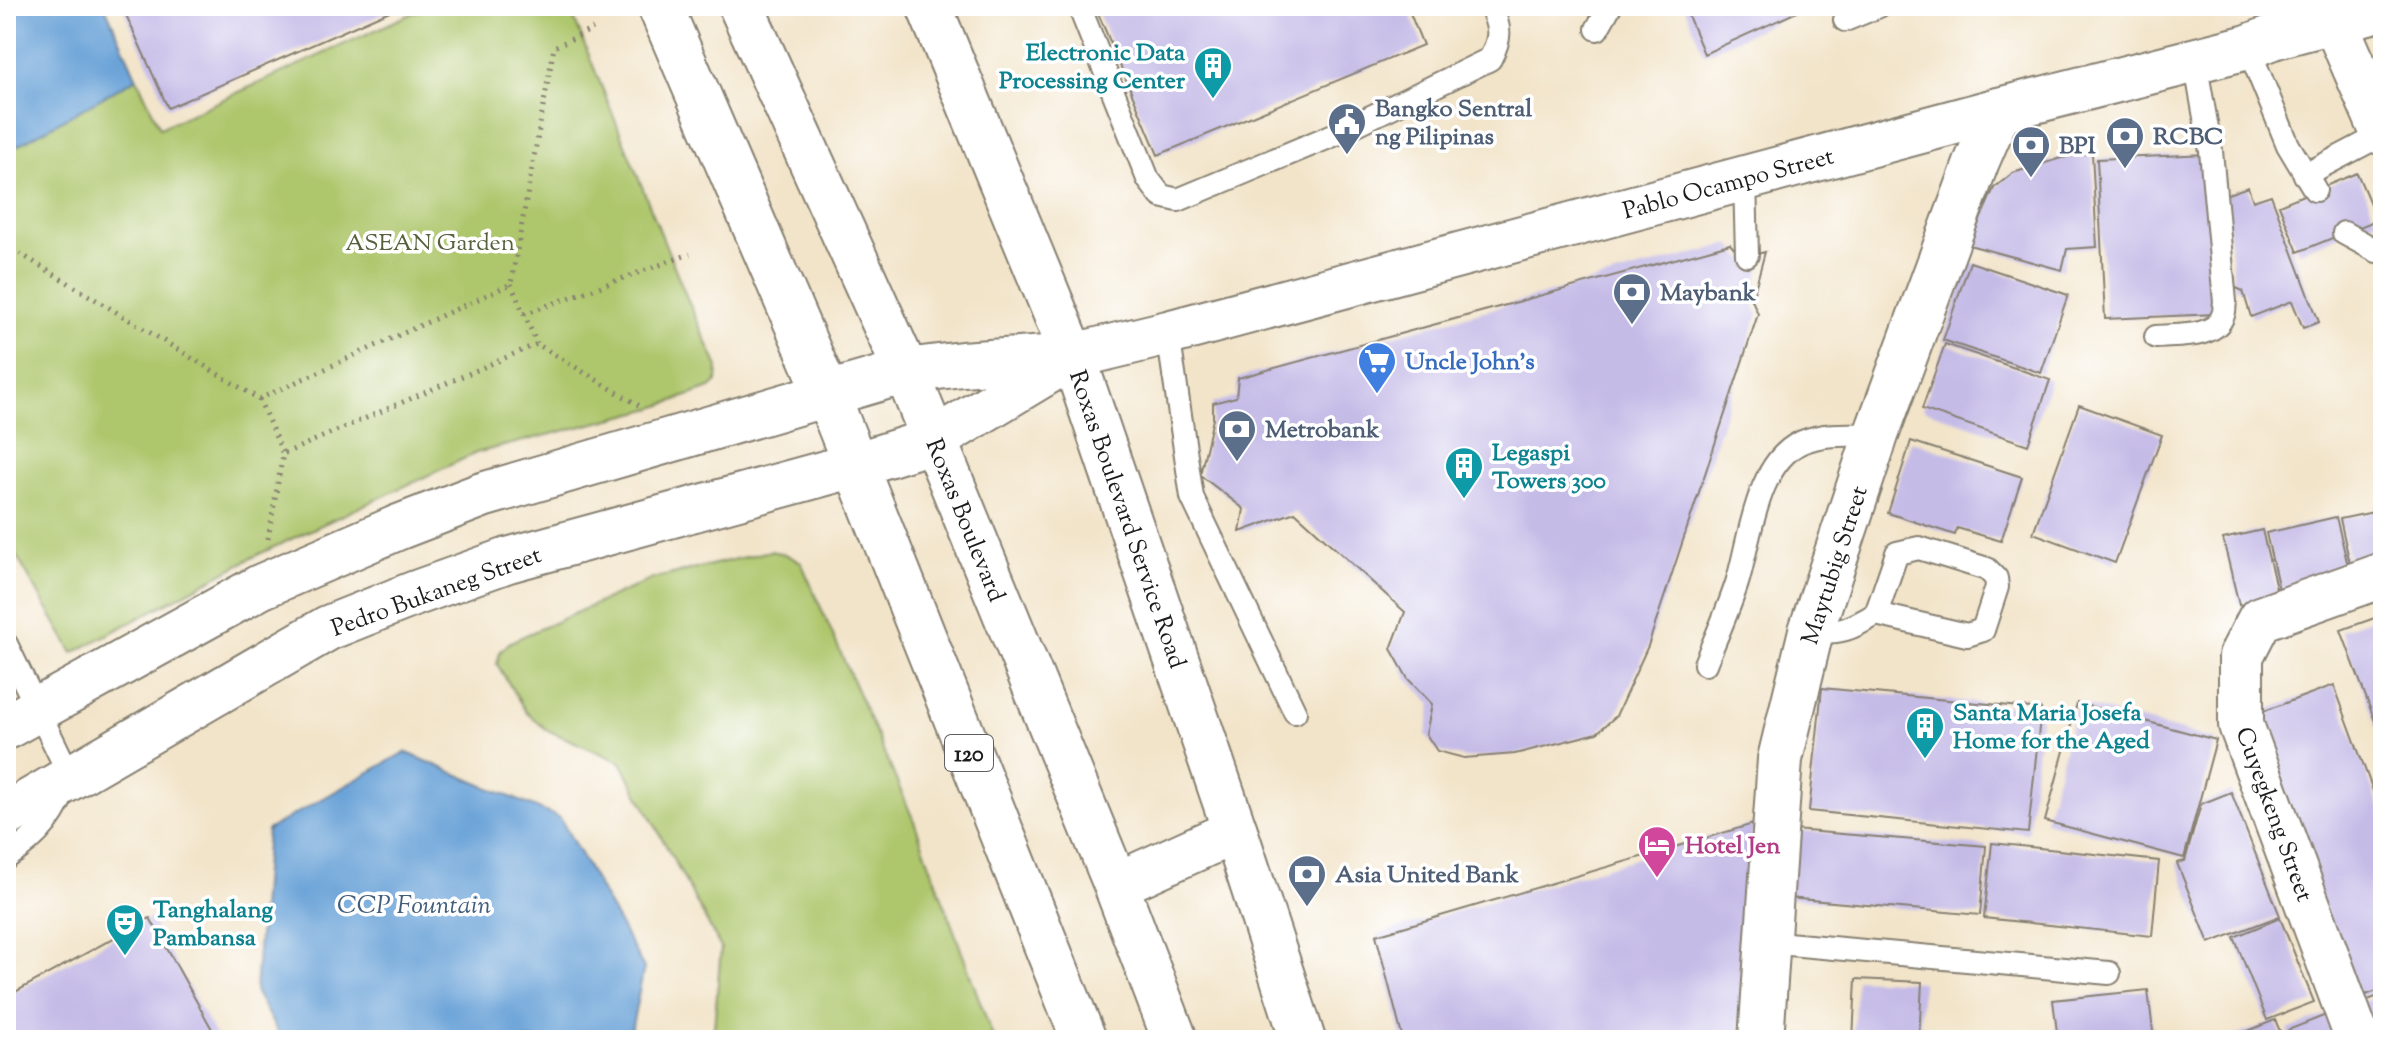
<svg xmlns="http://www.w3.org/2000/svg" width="2389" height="1046" viewBox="0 0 2389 1046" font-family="'Sorts Mill Goudy',serif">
  <rect width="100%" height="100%" fill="#fff"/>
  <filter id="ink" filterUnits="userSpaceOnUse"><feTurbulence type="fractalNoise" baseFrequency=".0125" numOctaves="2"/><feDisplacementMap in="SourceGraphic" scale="16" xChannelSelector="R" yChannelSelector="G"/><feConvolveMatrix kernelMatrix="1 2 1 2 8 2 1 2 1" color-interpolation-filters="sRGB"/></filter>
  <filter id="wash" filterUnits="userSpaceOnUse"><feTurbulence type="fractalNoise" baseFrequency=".006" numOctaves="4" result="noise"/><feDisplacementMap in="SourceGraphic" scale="32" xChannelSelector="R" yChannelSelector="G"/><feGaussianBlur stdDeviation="1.8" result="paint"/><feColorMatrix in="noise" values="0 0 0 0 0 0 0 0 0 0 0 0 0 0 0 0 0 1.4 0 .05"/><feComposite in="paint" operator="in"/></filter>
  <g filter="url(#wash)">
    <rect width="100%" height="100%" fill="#f2e4c9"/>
    <path fill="#aec66c" stroke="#657144" stroke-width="2" d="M428,6H569L689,303L718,367L717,382L710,388L654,408L476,453L257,555L73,653L6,538V152L137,78L160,128Z
      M770,551L785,554L801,562L914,821L994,1040H713L721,948L621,762L547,730L526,712L497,664L500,652L510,642L652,579Z"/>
    <path fill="#67a1d7" stroke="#425e7a" stroke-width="2" d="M6,6H105L137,78L6,152Z
      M405,752L560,818L644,968L629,1040H282L255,991L267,830Z"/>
    <g id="blocks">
      <path fill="#c5bbe7" d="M122,6H401L168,108Z
        M1095,6H1407L1423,45L1158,155Z
        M1684,6H1810L1704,54Z
        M2092,153L2097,247L2067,249L2062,270L1969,245L1994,188L2013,173L2061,158Z
        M2208,154L2216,314L2105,319L2097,159Z
        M2357,173L2377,220L2298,252L2279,205Z
        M2248,187L2253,201L2271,195L2319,322L2303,328L2292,301L2251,317L2243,291L2234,287L2225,195Z
        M1730,244L1742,258L1765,252L1752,300L1758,314L1648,646L1616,716L1597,733L1515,754L1464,758L1437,751L1426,734L1432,704L1408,679L1391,649L1405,612L1295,512L1240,532L1244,509L1200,475L1213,419V403L1236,397L1238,378Z
        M1970,262L2068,295L2041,373L1943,340Z
        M1945,344L2050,380L2028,445L1922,409Z
        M2079,405L2162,435L2115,563L2033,533Z
        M1911,441L2022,477L2001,541L1957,528L1955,535L1888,513Z
        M2383,510V570L2353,577L2340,519Z
        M2336,517L2352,582L2281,598L2266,533Z
        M2262,530L2278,596L2239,605L2223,539Z
        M2383,615V743L2341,630Z
        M2334,685L2383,818V989L2357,998L2253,715Z
        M1822,688L2041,709L2028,833L1809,811Z
        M2077,703L2216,740L2184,858L2045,821Z
        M2231,792L2280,916L2209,943L2177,863L2185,861L2201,804Z
        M1753,824L1739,1040H1403L1376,935Z
        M1794,830L1986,846L1980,915L1788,898Z
        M1992,843L2159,861L2152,936L1984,918Z
        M150,918L218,1040H6V997Z
        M2280,918L2314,1002L2267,1020L2234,937Z
        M1856,979L1922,982L1919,1040H1853Z
        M2148,990L2154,1040H2058L2053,1000Z
        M2383,994V1040H2373L2358,1004Z
        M2326,1015L2336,1040H2292L2288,1030Z
        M2275,1020L2284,1040H2225Z"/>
    </g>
  </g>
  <g filter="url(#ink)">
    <use href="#blocks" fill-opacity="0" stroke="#878072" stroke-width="2"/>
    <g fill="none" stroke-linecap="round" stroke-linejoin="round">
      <g stroke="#878072" stroke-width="26">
        <path id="lane" d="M1079,6L1148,179L1161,196L1178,200L1336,134L1490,59C1502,36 1500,30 1491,6
          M1845,20L1879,6
          M1597,29L1610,6
          M2248,47L2288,145L2315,190
          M2305,175L2383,134
          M1745,179L1747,255
          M2344,233L2377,251L2383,249
          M1168,333L1192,497L1295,712
          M2156,337C2175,335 2216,339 2223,315C2225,311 2224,306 2225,302L2211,151L2195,61
          M1811,631C1840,634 1851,629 1876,614L1967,635L1983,630L1997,587L1996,578L1987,569L1919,548L1897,553L1876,614
          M6,644L70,776C57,814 40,836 6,858
          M1705,664C1716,637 1728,611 1737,583C1750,541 1756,462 1802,442C1826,432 1851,435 1876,435
          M1767,942L2109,973"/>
      </g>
      <g stroke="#878072" stroke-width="48">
        <path id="street" d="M929,6L1073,356L1235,831L1303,1040
          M1761,1040L1780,759L1811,631L1876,435L1977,161L1999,110
          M2358,1040L2241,725V656L2260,619L2383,575"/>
      </g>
      <g stroke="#878072" stroke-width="48">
        <path id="secondary" d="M2328,6L2383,133
          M6,727L260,587L399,527L482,495L906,371L962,364L1073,356L1168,333L1999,110L2248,47L2276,36L2383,8
          M6,815L328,628L416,593L508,560L855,465L934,440L1067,360"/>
      </g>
      <g stroke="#878072" stroke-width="48">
        <path id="highway" d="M660,6L827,394L1084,1040
          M741,6L906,371L1116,885L1175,1040
          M1116,885L1235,831"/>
      </g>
      <path stroke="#878072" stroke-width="5" stroke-dasharray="2 6" stroke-linecap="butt" d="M6,245L259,399L511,284L554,47L593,29
        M511,284L537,344
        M524,314L690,254
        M259,399L283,454
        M268,539L283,454L537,344L640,406"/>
      <use href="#lane" stroke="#fff" stroke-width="22"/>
      <use href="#street" stroke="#fff" stroke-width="44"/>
      <use href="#secondary" stroke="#fff" stroke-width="44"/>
      <use href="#highway" stroke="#fff" stroke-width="44"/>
    </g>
  </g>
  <defs>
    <g id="building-pin" transform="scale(2)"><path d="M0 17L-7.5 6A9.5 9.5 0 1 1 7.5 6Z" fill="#0f9aa8" stroke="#fff"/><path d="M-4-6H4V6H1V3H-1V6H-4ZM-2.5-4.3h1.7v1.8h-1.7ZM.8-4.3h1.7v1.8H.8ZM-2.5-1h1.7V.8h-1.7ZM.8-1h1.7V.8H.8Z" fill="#fff"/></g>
    <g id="civic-pin" transform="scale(2)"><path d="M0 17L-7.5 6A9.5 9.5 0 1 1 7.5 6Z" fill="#5c6f8a" stroke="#fff"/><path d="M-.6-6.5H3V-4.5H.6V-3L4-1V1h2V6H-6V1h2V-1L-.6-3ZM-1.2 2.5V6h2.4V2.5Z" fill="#fff"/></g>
    <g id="bank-pin" transform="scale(2)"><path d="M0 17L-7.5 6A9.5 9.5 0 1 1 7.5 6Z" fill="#5c6f8a" stroke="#fff"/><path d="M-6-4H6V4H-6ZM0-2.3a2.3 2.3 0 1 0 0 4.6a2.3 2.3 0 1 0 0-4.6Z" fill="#fff"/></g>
    <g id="supermarket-pin" transform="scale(2)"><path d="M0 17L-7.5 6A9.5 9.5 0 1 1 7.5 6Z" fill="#3f7fe0" stroke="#fff"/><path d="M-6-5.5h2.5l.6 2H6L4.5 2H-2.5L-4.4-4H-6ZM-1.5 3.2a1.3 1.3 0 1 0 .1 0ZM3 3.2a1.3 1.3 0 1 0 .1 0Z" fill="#fff"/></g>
    <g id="hotel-pin" transform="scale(2)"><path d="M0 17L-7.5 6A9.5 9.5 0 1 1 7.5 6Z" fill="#d1479c" stroke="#fff"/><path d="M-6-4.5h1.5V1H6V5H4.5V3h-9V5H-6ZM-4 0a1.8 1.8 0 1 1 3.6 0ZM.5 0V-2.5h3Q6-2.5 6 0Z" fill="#fff"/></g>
    <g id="theatre-pin" transform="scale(2)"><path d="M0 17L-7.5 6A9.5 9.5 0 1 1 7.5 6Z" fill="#0f9aa8" stroke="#fff"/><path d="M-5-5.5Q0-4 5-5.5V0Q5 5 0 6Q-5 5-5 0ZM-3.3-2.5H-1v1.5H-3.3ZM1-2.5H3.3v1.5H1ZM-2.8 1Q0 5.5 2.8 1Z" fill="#fff"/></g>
  </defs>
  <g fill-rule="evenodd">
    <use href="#building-pin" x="1213" y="66"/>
    <use href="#civic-pin" x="1347" y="122"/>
    <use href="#bank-pin" x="2125" y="136"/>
    <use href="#bank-pin" x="2031" y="145"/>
    <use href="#bank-pin" x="1632" y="292"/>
    <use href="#supermarket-pin" x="1377" y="361"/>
    <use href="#bank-pin" x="1237" y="429"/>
    <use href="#building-pin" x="1464" y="466"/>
    <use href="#building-pin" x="1925" y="726"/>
    <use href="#hotel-pin" x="1657" y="845"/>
    <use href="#bank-pin" x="1307" y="874"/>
    <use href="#theatre-pin" x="125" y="923"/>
  </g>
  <g text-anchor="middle" stroke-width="7" stroke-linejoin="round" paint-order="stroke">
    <rect fill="#fff" stroke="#606060" stroke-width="2" x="945" y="735" width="48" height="36" rx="6"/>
    <g font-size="22" font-weight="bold" fill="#1c1c1c">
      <text x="969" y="761">120</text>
    </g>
    <g font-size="24" font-weight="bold" fill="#0d838f" stroke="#fff" text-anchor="start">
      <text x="1185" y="60" text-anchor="end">Electronic Data<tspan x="1185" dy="28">Processing Center</tspan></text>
      <text x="1492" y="460">Legaspi<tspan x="1492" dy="28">Towers 300</tspan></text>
      <text x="1953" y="720">Santa Maria Josefa<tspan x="1953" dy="28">Home for the Aged</tspan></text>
      <text x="153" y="917">Tanghalang<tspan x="153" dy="28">Pambansa</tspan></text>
    </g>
    <g font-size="24" font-weight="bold" fill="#4e5e75" stroke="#fff" text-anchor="start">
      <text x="1375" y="116">Bangko Sentral<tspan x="1375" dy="28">ng Pilipinas</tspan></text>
      <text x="2153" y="144">RCBC</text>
      <text x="2059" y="153">BPI</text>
      <text x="1660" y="300">Maybank</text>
      <text x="1265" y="437">Metrobank</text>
      <text x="1335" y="882">Asia United Bank</text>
    </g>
    <g font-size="24" fill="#1c1c1c" stroke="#fff">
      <text transform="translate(1728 183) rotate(-15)" y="8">Pablo Ocampo Street</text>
      <text transform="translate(1128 519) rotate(71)" y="8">Roxas Boulevard Service Road</text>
      <text transform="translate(966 520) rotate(68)" y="8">Roxas Boulevard</text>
      <text transform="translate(1834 565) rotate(-72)" y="8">Maytubig Street</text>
      <text transform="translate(436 591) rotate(-20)" y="8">Pedro Bukaneg Street</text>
      <text transform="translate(2275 814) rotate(70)" y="8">Cuyegkeng Street</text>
    </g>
    <g font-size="24" fill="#56603c" stroke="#fff">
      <text x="430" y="250">ASEAN Garden</text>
    </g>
    <g font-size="24" font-weight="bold" fill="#366cbe" stroke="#fff" text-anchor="start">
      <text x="1405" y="369">Uncle John's</text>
    </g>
    <g font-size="24" font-weight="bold" fill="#b23c85" stroke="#fff" text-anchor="start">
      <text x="1685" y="853">Hotel Jen</text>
    </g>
    <g font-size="26" font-style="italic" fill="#425e7a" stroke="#fff">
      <text x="414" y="913">CCP Fountain</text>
    </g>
  </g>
  <rect width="2389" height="1046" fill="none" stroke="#fff" stroke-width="32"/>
</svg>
